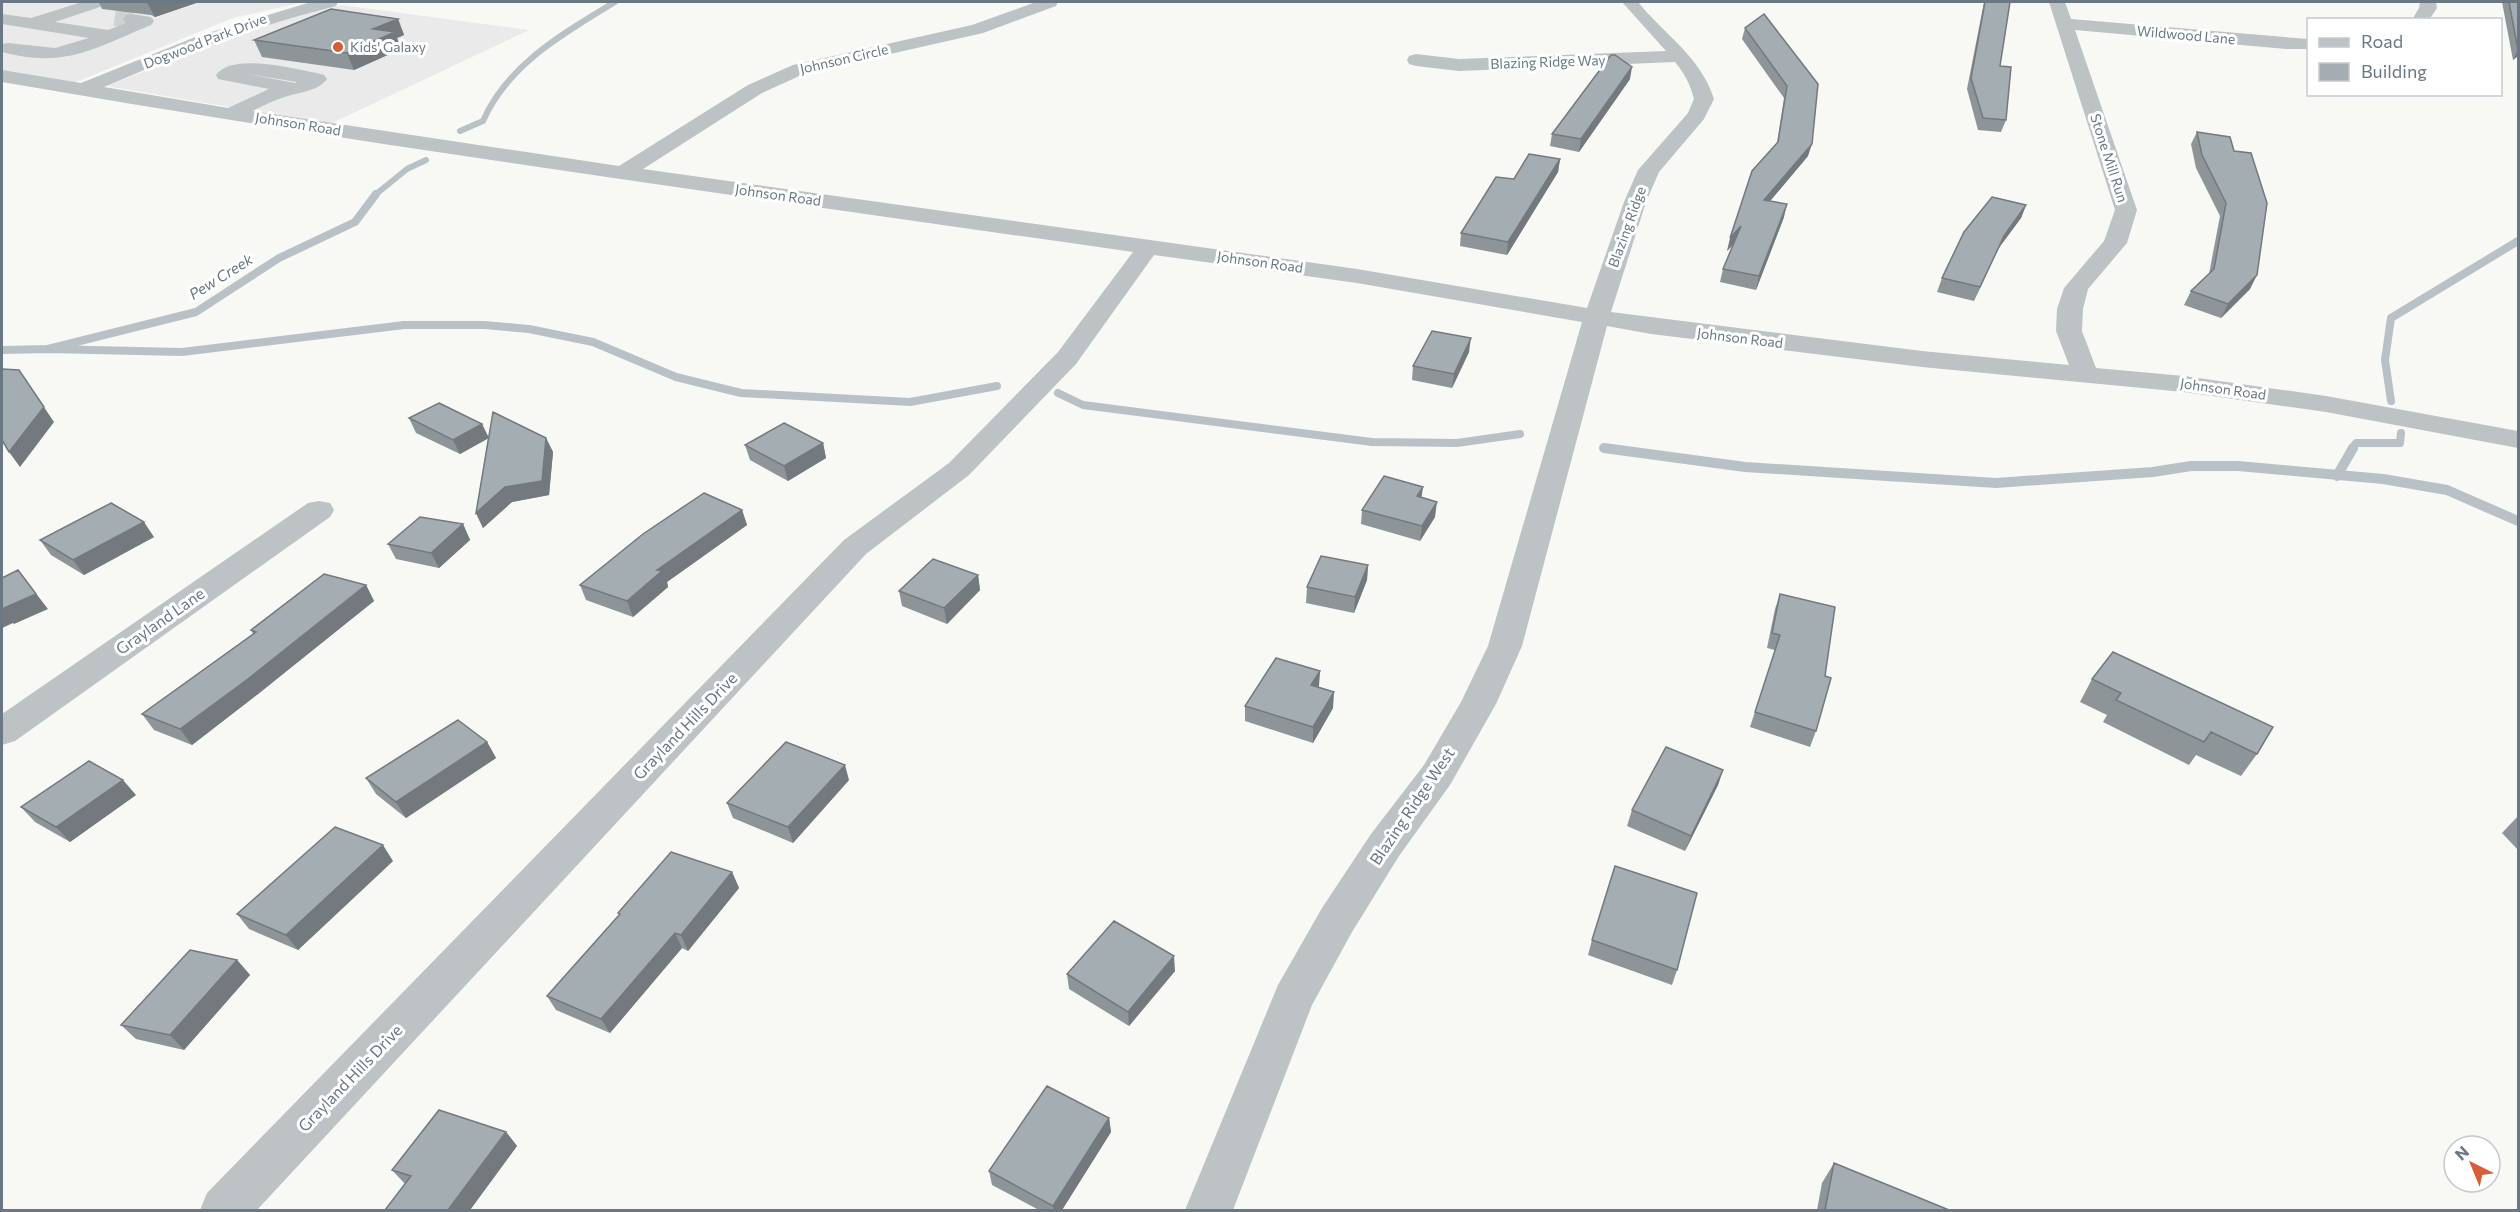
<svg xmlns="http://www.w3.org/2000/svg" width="2520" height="1212" viewBox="0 0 2520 1212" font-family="Commissioner,sans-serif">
  <rect width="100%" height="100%" fill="#f8f8f5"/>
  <path fill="#e9eae9" d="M2,2H304L233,18L71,84L2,71Z
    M341,5L529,30L330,124L107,86L273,20Z"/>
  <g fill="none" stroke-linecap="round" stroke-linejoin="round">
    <path stroke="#b8c2c6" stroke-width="6" d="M460,131L483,121C508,64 564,33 615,2
      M375,195L407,169L426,160"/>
    <path stroke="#b8c2c6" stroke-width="8" d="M48,349L182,352L404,325H484L529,329L593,342L676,377L741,393L910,402L997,386
      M2,350L48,349L196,312L279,258L355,222L376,194
      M1058,393L1083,405L1372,442L1457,443L1520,434
      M2391,401L2385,360L2391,318L2518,241
      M1604,448L1613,449
      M2352,449L2356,443H2400L2401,433"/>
    <path stroke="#b8c2c6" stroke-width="10" d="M1604,448L1745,467L1996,483L2153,472L2191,466H2238L2383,479L2447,490L2518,521
      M2337,476L2353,448"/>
    <path stroke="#cdd2d3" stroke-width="20" stroke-dasharray="20 10" stroke-linecap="butt" d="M115,16L132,19"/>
    <path fill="#bdc2c5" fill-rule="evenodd" d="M82,2H105L103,6L55,22L108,30L126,23L123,19L126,15L132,14L151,17L154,21L151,25C95,48 65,69 2,52V44L8,43L55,48L89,38L2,24V14L31,18Z
      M311,2H338L336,6C256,26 180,54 104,87L228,108L269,89L218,79L216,75C232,52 293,69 317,73L324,75L327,79C318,91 301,92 288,96C276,99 263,106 252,111L619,166L748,85L793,65L972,25L1036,2H1058L1056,6L983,33L806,73L762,93L643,169L1357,269L1587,308L1624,202L1638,170L1688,113L1694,99C1690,84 1685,74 1675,62L1459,71L1416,66L1409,64L1407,60L1409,56L1416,54L1459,59L1666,51L1622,2H1638C1664,34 1701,57 1714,99L1704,119L1659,172L1646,202L1611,312L1922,351L2069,365L2056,331L2057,309L2064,288L2104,241L2115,210L2049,2H2065L2071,19L2308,39V49H2286L2075,30L2137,210L2127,243L2088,289L2083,309L2082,331L2096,368L2184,376L2326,396L2518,431V448L2326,412L2184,392L1922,367L1651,334L1607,326L1522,646L1496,704L1450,785L1399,856L1352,932L1312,1005L1233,1210H1185L1278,985L1322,908L1371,834L1424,765L1461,702L1488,646L1582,322L1357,283L1154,255L1076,364L969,475L866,554L257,1210H200L207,1193L844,540L949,463L1058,352L1133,252C755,198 377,147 2,82V70L81,83L198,36ZM248,74L297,82L295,83Z
      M2420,2H2436L2437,8L2429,20H2412L2419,8Z
      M319,501L330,503L334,510L330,517L15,741L2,745V714L308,503Z"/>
  </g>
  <path fill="#8d9599" d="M99,2H199L155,17L151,15L102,9Z
    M1984,2H2010L2000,66L2006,120L2001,132L1978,130L1967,89Z
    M2502,2H2518V56L2513,60Z
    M1764,14L1808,156L1770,201L1784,217L1756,290L1720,282L1723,269L1734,244L1727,251L1777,143L1784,98L1742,39L1745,28Z
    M398,19L404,35L397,38L401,49L354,70L262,57L254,40Z
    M1630,79L1579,152L1550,146L1552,134Z
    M2197,132L2230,137L2250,289L2221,318L2184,305L2191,291L2209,274L2220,216L2196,168L2191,144Z
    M1560,159L1558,172L1507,255L1460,246L1461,233L1514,179Z
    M2026,205L2021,218L1998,249L1974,301L1937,292L1942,278Z
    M1469,352L1452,388L1412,380L1413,366Z
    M409,418L482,424L488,437L546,438L553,452L549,495L512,502L483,528L476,513L488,438L460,454L416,433Z
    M823,443L826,458L788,481L750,460L745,445Z
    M1422,498L1435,517L1420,541L1361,524L1362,510Z
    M742,510L747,525L667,582L668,587L633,617L586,600L580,585Z
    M463,524L470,540L439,568L396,559L388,544Z
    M154,537L84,575L51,555L40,540Z
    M1368,565L1367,580L1354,613L1306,603L1307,587Z
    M978,575L980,590L947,624L902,606L899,591Z
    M366,585L374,601L258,694L192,745L154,730L142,714L253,634L251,630Z
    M1780,594L1816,731L1810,747L1750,727L1775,650L1767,648L1775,609Z
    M2113,652L2257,754L2241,776L2196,755L2189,765L2103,722L2107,715L2080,702L2092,679Z
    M1320,671L1318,687L1333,708L1313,743L1245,721V706Z
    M487,742L496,758L406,818L376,794L366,778Z
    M1723,770L1718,785L1685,851L1627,826L1632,810Z
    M849,780L793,843L733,818L727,803Z
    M136,795L70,842L35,822L21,807Z
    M2518,816V850L2502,833Z
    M393,861L298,950L249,929L237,914Z
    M732,872L739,888L688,951L682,948L610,1033L556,1010L547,996L619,915L618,913Z
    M1592,940L1677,970L1672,985L1588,955Z
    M237,960L250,975L184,1050L136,1039L121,1025Z
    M1175,971L1129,1026L1069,989L1067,974Z
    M1109,1118L1111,1132L1062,1210H1039L992,1185L989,1171Z
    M506,1132L517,1146L470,1210H385L405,1184L392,1170Z
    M1834,1163L1949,1210H1817L1822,1183Z"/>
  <path fill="#73797d" d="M151,2H199L155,17L147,3Z
    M398,19L404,35L397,38L401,49L354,70L347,53L373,29Z
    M2518,50V56L2513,60Z
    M1632,67L1630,79L1579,152L1581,139Z
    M1812,144L1808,156L1760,213L1764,200Z
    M1560,159L1558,172L1507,255L1508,242Z
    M1787,204L1784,217L1756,290L1759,276Z
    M2026,205L2021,218L1998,249L1974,301L1980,287L2004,236Z
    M1741,226L1738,239L1727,251L1730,238Z
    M2257,275L2250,289L2221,318L2228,304Z
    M1471,338L1469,352L1452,388L1454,374Z
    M19,370L54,422L20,467L9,452Z
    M482,424L489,438L460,454L453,440Z
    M546,438L553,452L549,495L512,502L483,528L476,513Z
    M823,443L826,458L788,481L784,466Z
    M1423,487L1421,501L1417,496Z
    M1437,502L1435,517L1420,541L1422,526Z
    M742,510L747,525L667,582L668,587L633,617L627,601L657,570Z
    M144,522L154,537L84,575L73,560Z
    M463,524L470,540L439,568L431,553Z
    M1368,565L1367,580L1354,613L1355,597Z
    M18,570L48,609L14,624L13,623L2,628V609Z
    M978,575L980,590L947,624L944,608Z
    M366,585L374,601L258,694L192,745L180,729Z
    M1320,671L1319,686L1311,700V685Z
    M1334,692L1333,708L1313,743V727Z
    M487,742L496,758L406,818L396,802Z
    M845,765L849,780L793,843L788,827Z
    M1723,770L1718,785L1685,851L1691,836Z
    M123,780L136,795L70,842L56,827Z
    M383,845L393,861L298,950L286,935Z
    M732,872L739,888L688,951L681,935Z
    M675,933L682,948L610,1033L601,1019Z
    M1174,956L1175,971L1129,1026L1128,1012Z
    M237,960L250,975L184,1050L170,1035Z
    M1109,1118L1111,1132L1062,1210H1054L1053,1206Z
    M506,1132L517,1146L470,1210H448Z"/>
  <path fill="#a4adb2" stroke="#73797d" stroke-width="1.5" d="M1985,2H2010L2000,66L2011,67L2006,120L1983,118L1971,78Z
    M2509,2H2518V50Z
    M331,9L398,19L373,29L395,32L347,53L254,40Z
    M1764,14L1818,84L1812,144L1764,200L1787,204L1759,276L1723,269L1741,226L1730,238L1752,171L1778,142L1787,86L1745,28Z
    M1611,55H1615L1632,67L1581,139L1552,134Z
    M2197,132L2230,137L2234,151L2251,153L2267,203L2257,275L2228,304L2191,291L2214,269L2226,203L2202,155Z
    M1529,154L1560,159L1508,242L1461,233L1496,177L1514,179Z
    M1992,197L2026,205L2004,236L1980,287L1942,278L1964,232Z
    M1432,331L1471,338L1454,374L1413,366Z
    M2,369L19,370L44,407L9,452L2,440Z
    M439,403L482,424L453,440L409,418Z
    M493,412L546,438L542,481L505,487L476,513Z
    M784,423L823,443L784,466L745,445Z
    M1384,476L1423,487L1417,496L1437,502L1422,526L1362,510Z
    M704,493L742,510L657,570L662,571L627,601L580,585L643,534Z
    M111,503L144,522L73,560L40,540Z
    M420,517L463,524L431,553L388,544Z
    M1321,556L1368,565L1355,597L1307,587Z
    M933,559L978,575L944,608L899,591Z
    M18,570L36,594L2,609V578Z
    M324,574L366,585L248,679L180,729L142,714L256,632L251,630Z
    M1780,594L1835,607L1825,676L1831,678L1816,731L1755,712L1780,635L1772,633Z
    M2113,652L2273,727L2257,754L2211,732L2204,742L2116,700L2121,693L2092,679Z
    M1276,658L1320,671L1311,685L1334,692L1313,727L1245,706Z
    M458,720L487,742L396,802L366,778Z
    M786,742L845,765L788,827L727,803Z
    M1666,747L1723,770L1691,836L1632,810Z
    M89,761L123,780L56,827L21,807Z
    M335,827L383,845L286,935L237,914Z
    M671,852L732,872L681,935L675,933L601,1019L547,996L620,914L618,913Z
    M1615,866L1697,893L1677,970L1592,940Z
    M1114,921L1174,956L1128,1012L1067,974Z
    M190,950L237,960L170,1035L121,1025Z
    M1047,1086L1109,1118L1053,1206L989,1171Z
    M439,1110L506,1132L448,1210H385L411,1176L392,1170Z
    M1834,1163L1949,1210H1825Z"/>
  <circle fill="#d75d36" stroke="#fff" stroke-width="2" cx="338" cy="47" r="6"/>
  <g text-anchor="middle" stroke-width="6" stroke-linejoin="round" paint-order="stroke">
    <g font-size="14" fill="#697884" stroke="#fff">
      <text transform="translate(2186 35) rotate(5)" y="5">Wildwood Lane</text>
      <text transform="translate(205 41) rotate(-21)" y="5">Dogwood Park Drive</text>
      <text transform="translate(844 59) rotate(-13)" y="5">Johnson Circle</text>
      <text transform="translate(1548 62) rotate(-2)" y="5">Blazing Ridge Way</text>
      <text transform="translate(298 124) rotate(9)" y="5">Johnson Road</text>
      <text transform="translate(2109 158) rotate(72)" y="5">Stone Mill Run</text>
      <text transform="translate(778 195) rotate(8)" y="5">Johnson Road</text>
      <text transform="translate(1627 227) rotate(-70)" y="5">Blazing Ridge</text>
      <text transform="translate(1260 262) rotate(8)" y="5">Johnson Road</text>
      <text transform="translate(1740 338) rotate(7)" y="5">Johnson Road</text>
      <text transform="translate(2223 389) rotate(8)" y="5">Johnson Road</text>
    </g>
    <g font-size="14" fill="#697884" stroke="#fff" text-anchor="start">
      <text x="350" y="52">Kids' Galaxy</text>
    </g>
    <g font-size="15" font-style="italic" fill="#65787f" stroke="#fff">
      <text transform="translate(221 277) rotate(-32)" y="5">Pew Creek</text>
    </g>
    <g font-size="16" fill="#697884" stroke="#fff">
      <text transform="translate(160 621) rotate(-35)" y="6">Grayland Lane</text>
      <text transform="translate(685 726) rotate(-46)" y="6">Grayland Hills Drive</text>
      <text transform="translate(1412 806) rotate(-56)" y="6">Blazing Ridge West</text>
      <text transform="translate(350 1078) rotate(-46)" y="6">Grayland Hills Drive</text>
    </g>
  </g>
  <rect width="2520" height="1212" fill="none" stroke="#697884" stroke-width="6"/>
  <rect x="2307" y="18" width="195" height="78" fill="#ffffff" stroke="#c3c9ce" stroke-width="1.5"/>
  <rect x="2319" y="38" width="30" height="9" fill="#bdc2c5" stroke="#c3c9ce" stroke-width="1.5"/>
  <text x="2361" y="48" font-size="18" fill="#697884">Road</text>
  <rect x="2319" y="63" width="30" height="18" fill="#a4adb2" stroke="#c3c9ce" stroke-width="1.5"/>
  <text x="2361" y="78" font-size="18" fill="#697884">Building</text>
  <g transform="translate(2472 1164) rotate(317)"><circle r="28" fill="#ffffff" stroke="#c3c9ce" stroke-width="1.5"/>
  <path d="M0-4.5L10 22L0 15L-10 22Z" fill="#d75d36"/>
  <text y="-9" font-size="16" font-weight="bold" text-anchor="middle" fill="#697884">N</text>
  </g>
</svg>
